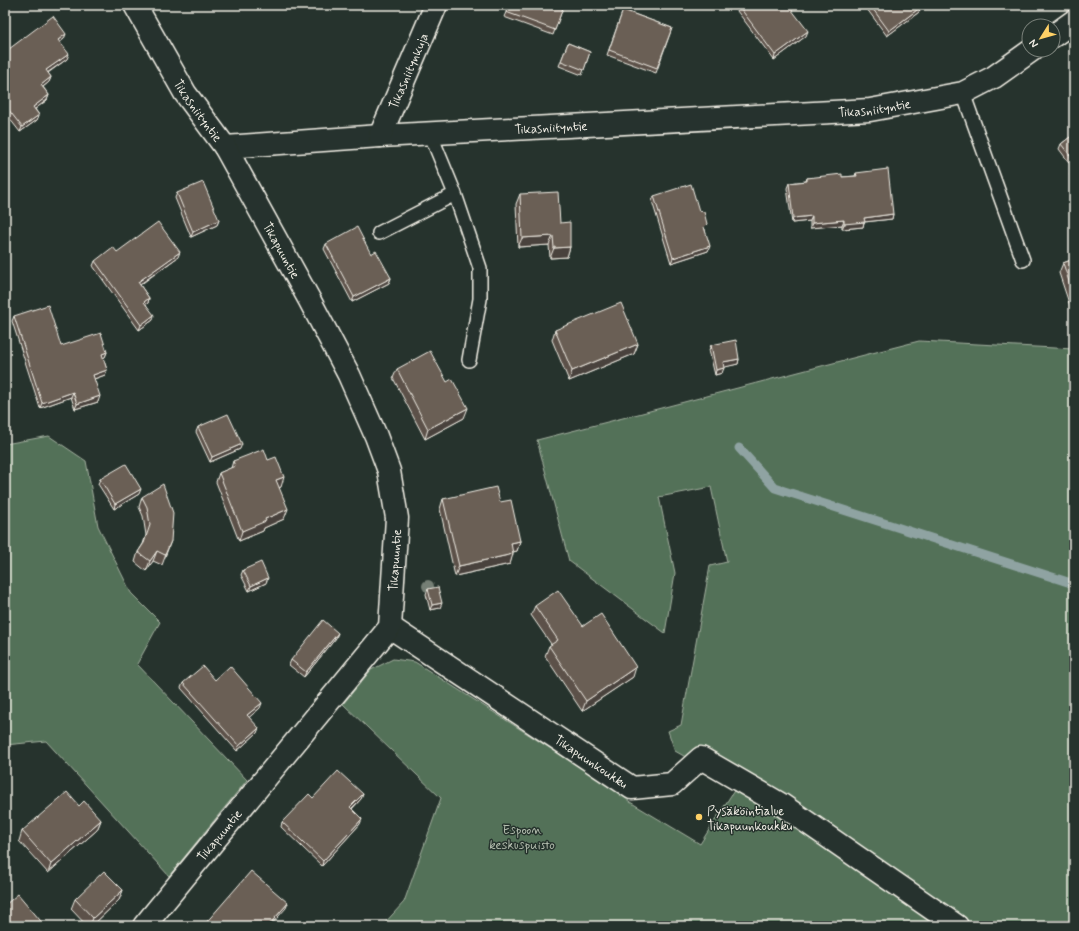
<svg xmlns="http://www.w3.org/2000/svg" width="1079" height="931" viewBox="0 0 1079 931" font-family="Mynerve,sans-serif">
  <rect width="100%" height="100%" fill="#26332d"/>
  <filter id="ink" filterUnits="userSpaceOnUse"><feTurbulence type="fractalNoise" baseFrequency=".025" numOctaves="2"/><feDisplacementMap in="SourceGraphic" scale="8" xChannelSelector="R" yChannelSelector="G"/><feConvolveMatrix kernelMatrix="1 2 1 2 8 2 1 2 1" color-interpolation-filters="sRGB"/></filter>
  <g filter="url(#ink)">
    <path fill="#537159" stroke="#a4b1a0" d="M919,341L1074,349V926H382L404,902L441,798L343,704L371,670L393,659L415,662L617,791L630,802L700,844L737,786L675,751L668,731L681,725L710,566L727,562L711,487L659,497L675,573L665,633L569,561L537,440C664,408 792,373 919,341Z
      M49,436L86,461L98,526L131,593L160,622L137,664L247,780L169,876L46,741L5,745V444Z"/>
    <g fill="none" stroke-linecap="round" stroke-linejoin="round">
      <path stroke="#8fa3a2" stroke-width="9" d="M739,448L775,488L1074,584"/>
      <g stroke="#f4f1e8" stroke-width="16">
        <path id="lane" d="M963,93L1023,260
          M430,133L455,194L480,268V299L469,360
          M379,233L455,194"/>
      </g>
      <g stroke="#f4f1e8" stroke-width="25">
        <g id="street">
          <path id="s1" d="M135,5L185,93L225,147L380,136L870,110L963,93L994,77L1032,50"/>
          <path d="M1053,36L1074,21"/>
          <path id="s2" d="M380,136L436,5"/>
          <path id="s3" d="M390,627L632,788L672,784L701,758L782,805L957,926"/>
          <path id="s4" d="M144,926L390,627L397,518L389,471L376,436L349,375L309,299L225,147"/>
        </g>
      </g>
      <use href="#lane" stroke="#26332d" stroke-width="13"/>
      <use href="#street" stroke="#26332d" stroke-width="22"/>
    </g>
    <circle fill="#747f74" cx="428" cy="586" r="6"/>
    <path fill="#5b5149" stroke="#f4f1e8" d="M509,5H564L553,35L504,17Z
      M735,5H788L806,36L774,60L734,7Z
      M864,5H919L921,7L919,12L887,36Z
      M623,10L672,28L656,73L607,55Z
      M64,39L60,42L67,59L48,73L51,77L49,82L43,87L49,95L47,100L35,109L39,115L37,120L20,132L6,114L5,115V52Z
      M568,43L590,52L582,75L559,66Z
      M1074,134V169L1059,149L1061,144Z
      M1072,170H1074V181L1070,175Z
      M856,173L893,214L892,219L864,222L863,227L842,229V225L810,228V221L792,223L787,188L789,183L806,181L807,178L842,177L855,176Z
      M177,193L219,220L217,225L191,237L175,198Z
      M520,194L560,223L570,247L567,257L550,258L549,245L518,247L516,204Z
      M654,196L705,229L708,251L671,263L652,201Z
      M326,244L371,254L391,278L389,283L352,302L324,249Z
      M117,252L178,257L140,285L149,298L148,303L146,304L153,320L139,330L93,266L95,261Z
      M1074,259V318L1059,273L1063,263Z
      M14,316L61,346L107,352L105,357L103,358L107,370L105,375L94,379L98,402L75,409L71,397L40,408L12,321Z
      M555,330L638,344L634,354L569,381L552,340Z
      M711,345L739,359L738,364L723,367L722,373L715,375L709,350Z
      M397,369L447,382L464,418L425,439L393,378Z
      M198,427L240,449L210,462L196,432Z
      M268,460L281,487L279,488L284,519L264,528L263,531L239,541L216,482L219,473L231,468L233,461Z
      M100,479L139,494L114,509L98,484Z
      M142,497L171,541L162,565L153,561L146,571L135,562L138,552L143,544L146,535L143,516L139,507Z
      M443,499L500,502L520,541L517,551L513,552L510,564L455,576L440,509Z
      M243,570L266,583L249,591L241,575Z
      M428,589L440,608L430,610L426,594Z
      M535,606L583,626L633,677L582,711L545,656L549,646L551,644L531,615Z
      M336,638L304,677L289,665L291,660Z
      M183,683L260,708L249,717L257,733L237,751L181,688Z
      M363,794L361,799L352,809L360,824L322,866L281,827L282,822L313,798Z
      M79,806L101,820L97,830L48,873L19,841L22,831Z
      M123,890L119,900L92,926H87L71,909L75,899Z"/>
    <path fill="#4a423c" stroke="#f4f1e8" d="M921,7L919,12L887,36L889,31Z
      M808,31L806,36L774,60L775,55Z
      M66,34L64,39L56,45L58,40Z
      M69,54L67,59L44,75L46,70Z
      M51,77L49,82L39,90L41,85Z
      M49,95L47,100L31,112L33,107Z
      M8,109L6,114L5,115L6,110Z
      M39,115L37,120L20,132L22,127Z
      M893,214L892,219L864,222L863,227L842,229L844,224L864,218Z
      M812,216L810,221L792,223L793,218Z
      M219,220L217,225L191,237L193,232Z
      M844,220L842,225L810,228L812,223Z
      M553,236L549,245L518,247L522,238Z
      M710,246L708,251L671,263L673,258Z
      M570,247L567,257L550,258L554,248Z
      M180,252L178,257L136,287L138,282Z
      M391,278L389,283L352,302L354,297Z
      M149,298L148,303L143,307L144,302Z
      M154,315L153,320L139,330L141,325Z
      M638,344L634,354L569,381L572,371Z
      M107,352L105,357L100,359L102,354Z
      M739,359L738,364L721,368L723,362Z
      M724,368L722,373L715,375L716,370Z
      M107,370L105,375L91,380L93,375Z
      M73,392L71,397L40,408L42,403Z
      M100,396L98,402L75,409L77,404Z
      M468,408L464,418L425,439L428,429Z
      M242,444L240,449L210,462L212,457Z
      M284,477L281,487L272,490L276,480Z
      M141,489L139,494L114,509L115,504Z
      M288,509L284,519L264,528L263,531L239,541L242,531L265,519Z
      M520,541L517,551L508,553L511,543Z
      M157,551L153,561L146,571L150,561Z
      M513,554L510,564L455,576L459,566Z
      M268,578L266,583L249,591L251,586Z
      M442,603L440,608L430,610L432,605Z
      M338,633L336,638L304,677L306,672Z
      M636,667L633,677L582,711L586,701Z
      M262,703L260,708L246,720L247,715Z
      M259,728L257,733L237,751L239,746Z
      M363,794L361,799L348,812L350,807Z
      M362,819L360,824L322,866L323,861Z
      M101,820L97,830L48,873L51,864Z
      M123,890L119,900L92,926H90L93,918Z
      M288,903L286,908L270,926H268Z"/>
    <path fill="#6a5e55" stroke="#f4f1e8" d="M509,5H564L555,30L506,12Z
      M738,5H788L808,31L775,55Z
      M870,5H919L921,7L889,31Z
      M623,10L672,28L657,68L609,50Z
      M53,16L66,34L58,40L69,54L46,70L51,77L41,85L49,95L33,107L39,115L22,127L8,109L6,110L5,109V64L8,61L5,57V52Z
      M568,43L590,52L584,70L561,61Z
      M1074,134V161L1061,144Z
      M888,169L893,214L864,218L865,222L844,224V220L812,223V216L793,218L789,183L807,181V178L842,174V177L857,176L856,173Z
      M1073,169L1074,170V173L1072,170Z
      M203,182L219,220L193,232L177,193Z
      M691,184L699,211L704,212L707,224L704,227L710,246L673,258L654,196Z
      M558,192L560,223L570,222V247L554,248L553,236L522,238L520,194Z
      M158,222L180,252L138,282L149,298L144,302L154,315L141,325L95,261L113,247L117,252Z
      M357,227L371,254L376,251L391,278L354,297L326,244Z
      M1074,259V297L1063,263Z
      M621,303L638,344L572,371L555,330Z
      M48,305L61,346L101,333L107,352L102,354L107,370L93,375L100,396L77,404L73,392L42,403L14,316Z
      M736,340L739,359L723,362L724,368L716,370L711,345Z
      M430,351L447,382L452,379L468,408L428,429L397,369Z
      M228,414L242,444L212,457L198,427Z
      M264,449L268,460L276,457L284,477L276,480L288,509L265,519L266,521L242,531L219,473L235,466L233,461Z
      M126,464L141,489L115,504L100,479Z
      M163,484L173,513L171,541L165,555L157,551L150,561L138,552L144,543L150,525L147,507L142,497Z
      M496,487L500,502L511,500L520,541L511,543L513,554L459,566L443,499Z
      M261,562L268,578L251,586L243,570Z
      M438,587L442,603L432,605L428,589Z
      M558,590L583,626L601,614L636,667L586,701L549,646L558,640L535,606Z
      M323,620L338,633L306,672L291,660Z
      M203,666L215,680L230,666L262,703L247,715L259,728L239,746L183,683Z
      M338,771L363,794L350,807L362,819L323,861L282,822L309,794L313,798Z
      M67,792L79,806L84,801L101,820L51,864L22,831Z
      M104,871L123,890L93,918L75,899Z
      M251,871L288,903L268,926H205L204,925Z
      M18,894L45,926H5V905Z"/>
  </g>
  <circle fill="#ffd166" stroke="#26332d" stroke-width="1.5" cx="699" cy="817" r="4"/>
  <g text-anchor="middle" stroke-width="3" stroke-linejoin="round" paint-order="stroke">
    <g font-size="13" fill="#f4f1e8" stroke="#26332d">
      <text dy="5" stroke="none"><textPath href="#s2" startOffset="71">Tikasniitynkuja</textPath></text>
      <text dy="5" stroke="none"><textPath href="#s1" startOffset="819">Tikasniityntie</textPath></text>
      <text dy="5" stroke="none"><textPath href="#s1" startOffset="123">Tikasniityntie</textPath></text>
      <text dy="5" stroke="none"><textPath href="#s1" startOffset="495">Tikasniityntie</textPath></text>
      <text transform="translate(282 250) rotate(61)" y="5">Tikapuuntie</text>
      <text dy="5" stroke="none"><textPath href="#s4" startOffset="454">Tikapuuntie</textPath></text>
      <text dy="5" stroke="none"><textPath href="#s3" startOffset="242">Tikapuunkoukku</textPath></text>
      <text dy="5" stroke="none"><textPath href="#s4" startOffset="118">Tikapuuntie</textPath></text>
    </g>
    <g font-size="13" fill="#f4f1e8" stroke="#26332d" text-anchor="start">
      <text x="707" y="815">Pysäköintialue<tspan x="707" dy="15">Tikapuunkoukku</tspan></text>
    </g>
    <g font-size="13" fill="#b4beaf" stroke="#26332d">
      <text x="522" y="834">Espoon<tspan x="522" dy="15">keskuspuisto</tspan></text>
    </g>
  </g>
  <rect width="1079" height="931" fill="none" stroke="#26332d" stroke-width="20"/>
  <rect x="10" y="10" width="1059" height="911" fill="none" stroke="#f4f1e8" stroke-width="1.5" filter="url(#ink)"/>
  <g transform="translate(1041 38) rotate(233)"><circle r="19" fill="#26332d" stroke="#787f78"/>
  <path d="M0-3L7 15L0 10L-7 15Z" fill="#ffd166"/>
  <text y="-6" font-size="11" font-weight="bold" text-anchor="middle" fill="#f4f1e8">N</text>
  </g>
</svg>
